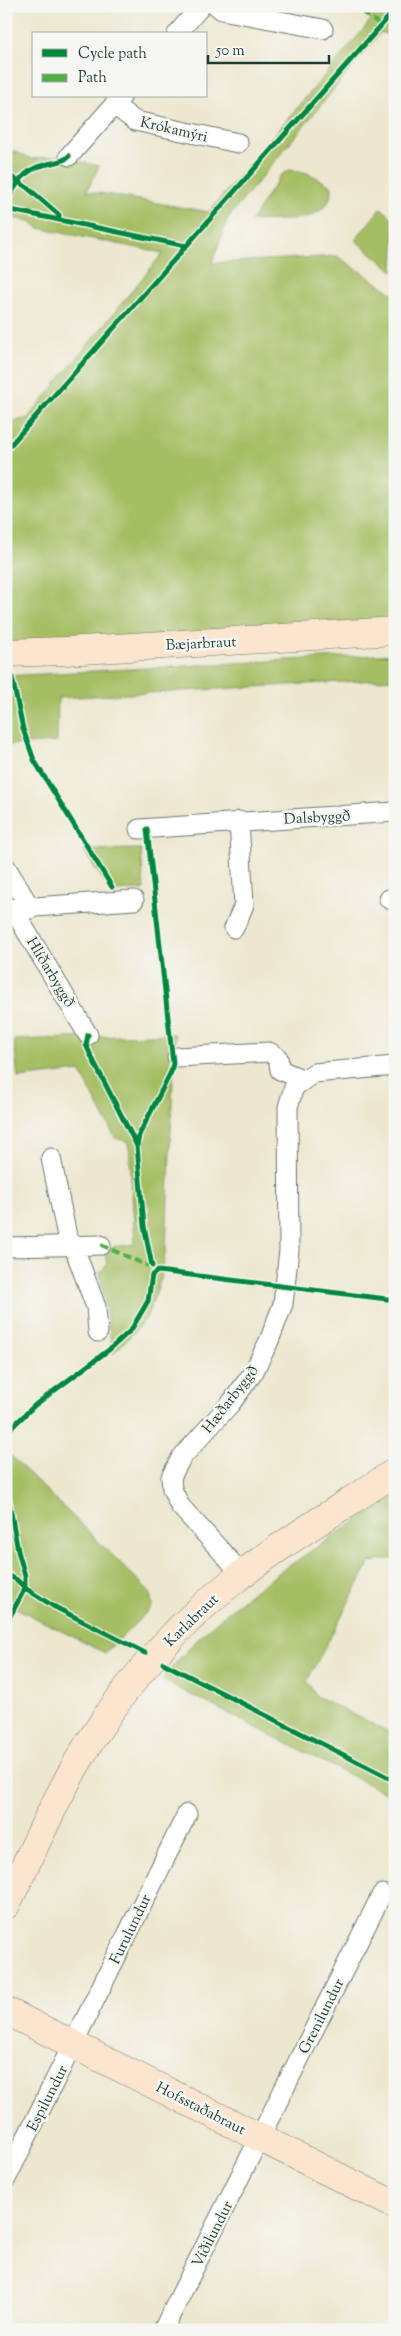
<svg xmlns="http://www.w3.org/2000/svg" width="401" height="2336" viewBox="0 0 401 2336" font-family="'Sorts Mill Goudy',serif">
  <rect width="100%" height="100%" fill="#f6f6f2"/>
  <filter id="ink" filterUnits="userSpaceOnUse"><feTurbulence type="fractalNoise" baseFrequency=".02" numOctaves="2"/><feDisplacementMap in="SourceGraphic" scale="10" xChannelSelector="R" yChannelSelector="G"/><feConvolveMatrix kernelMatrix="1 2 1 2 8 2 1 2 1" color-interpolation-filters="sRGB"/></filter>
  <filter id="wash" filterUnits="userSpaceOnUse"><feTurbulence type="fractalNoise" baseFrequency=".0096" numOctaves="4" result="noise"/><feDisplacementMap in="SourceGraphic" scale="20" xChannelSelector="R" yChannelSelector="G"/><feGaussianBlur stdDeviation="1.12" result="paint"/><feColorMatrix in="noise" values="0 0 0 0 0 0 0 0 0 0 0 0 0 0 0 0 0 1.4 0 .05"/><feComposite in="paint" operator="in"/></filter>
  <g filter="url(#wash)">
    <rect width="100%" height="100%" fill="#ede7cf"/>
    <path fill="#a6be64" stroke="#627e4c" d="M374,6H395V39L381,32L228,218L212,263L337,256L395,295V625L6,643V422L27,419L163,253L38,228L30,221L6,217V148L32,159L57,156L99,166L87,191L209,212L363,30L379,9Z
      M289,170C307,170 318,178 332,187C331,226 279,219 251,221L280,176Z
      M381,208L395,220L393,271L355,240Z
      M395,654V679L58,698L57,742L6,745V676Z
      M141,849L144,890L110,891L83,850Z
      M175,1034L166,1247L161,1279L146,1319L113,1354L100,1273L107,1264L104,1248L135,1244L129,1142L115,1138L80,1071L18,1078L14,1040Z
      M6,1451L150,1592L152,1607L105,1653L6,1603Z
      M395,1496V1558L370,1562L307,1681L316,1696L395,1735V1798L162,1680C173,1664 187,1651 200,1637C258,1581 328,1541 395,1496Z"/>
  </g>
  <g filter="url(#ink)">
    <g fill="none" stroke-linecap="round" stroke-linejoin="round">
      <g stroke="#67786a" stroke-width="21">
        <path id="street" d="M217,6L222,10L323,29
          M177,34L201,6
          M114,105L135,121L238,143
          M69,156L122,96
          M139,829L395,812
          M6,867L31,909
          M389,899H395
          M6,909L134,900
          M13,909L88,1035
          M234,928L244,905L239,821
          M177,1057L269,1052L278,1058L280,1070L302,1079
          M51,1158L69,1246
          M73,1245L96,1307L98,1332
          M6,1247L101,1245
          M242,1574L180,1506L172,1489L171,1477L181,1458L231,1403L253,1373L269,1341L283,1304L289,1250L288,1107L294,1087L314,1073L395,1066
          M6,2179L187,1814
          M163,2330L382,1894"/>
      </g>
      <g stroke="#67786a" stroke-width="29">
        <path id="secondary" d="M6,653L65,651L395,631
          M6,1905C34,1849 59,1789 93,1737C132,1676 183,1619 241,1575C289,1538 344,1506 395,1472
          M6,2011L395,2205"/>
      </g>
      <use href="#street" stroke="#fff" stroke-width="19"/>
      <use href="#secondary" stroke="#fbe5cf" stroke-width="28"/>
      <path stroke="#52ad45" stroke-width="4" stroke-dasharray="8 4" stroke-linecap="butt" d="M353,6L381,25
        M101,1245L153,1268"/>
      <g stroke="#f6f6f2" stroke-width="8">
        <path id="cycleway" d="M6,173L29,189L59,215V220
          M6,203C15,186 24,169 44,165C53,162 62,163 69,156
          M6,209L186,246
          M6,450L393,12L395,6
          M6,649L23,729L34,760L112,887
          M147,829L173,1063L171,1072L139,1135L137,1146L144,1226L152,1266
          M88,1035L86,1045L93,1060L137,1146
          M6,1433L35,1405L110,1349L131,1330L148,1301L152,1275L158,1271L395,1300
          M6,1485L18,1551L25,1576V1588L17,1580L6,1574
          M6,1624L25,1588L53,1606L145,1653
          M163,1663L395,1781"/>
      </g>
      <use href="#cycleway" stroke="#00873e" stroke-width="5"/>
    </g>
  </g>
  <g text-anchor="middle" stroke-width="5" stroke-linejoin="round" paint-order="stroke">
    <g font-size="15" fill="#1f3d34" stroke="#f6f6f2">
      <text transform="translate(174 129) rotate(13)" y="5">Krókamýri</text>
      <text transform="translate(201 643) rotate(-3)" y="5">Bæjarbraut</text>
      <text transform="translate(317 817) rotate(-3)" y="5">Dalsbyggð</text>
      <text transform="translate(51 972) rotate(59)" y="5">Hlíðarbyggð</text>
      <text transform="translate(230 1399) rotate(-52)" y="5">Hæðarbyggð</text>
      <text transform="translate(191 1620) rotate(-44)" y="5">Karlabraut</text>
      <text transform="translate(130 1929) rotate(-64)" y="5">Furulundur</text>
      <text transform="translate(321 2016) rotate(-63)" y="5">Grenilundur</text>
      <text transform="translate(47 2098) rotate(-63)" y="5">Espilundur</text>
      <text transform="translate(201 2108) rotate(27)" y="5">Hofsstaðabraut</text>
      <text transform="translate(212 2234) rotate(-63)" y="5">Víðilundur</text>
    </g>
  </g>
  <rect width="401" height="2336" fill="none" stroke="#f6f6f2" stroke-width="25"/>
  <rect x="32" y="32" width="175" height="65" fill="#f6f6f2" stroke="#a0aca6"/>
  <rect x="42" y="49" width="25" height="8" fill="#00873e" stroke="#a0aca6"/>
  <text x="78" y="58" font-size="15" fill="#1f3d34">Cycle path</text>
  <rect x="42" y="74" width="25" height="8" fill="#52ad45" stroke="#a0aca6"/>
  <text x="78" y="82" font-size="15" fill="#1f3d34">Path</text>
  <path d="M208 55v8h121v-8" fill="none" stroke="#1f3d34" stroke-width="2.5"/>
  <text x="216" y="55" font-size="15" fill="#1f3d34" stroke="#f6f6f2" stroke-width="4" paint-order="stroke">50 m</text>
</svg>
